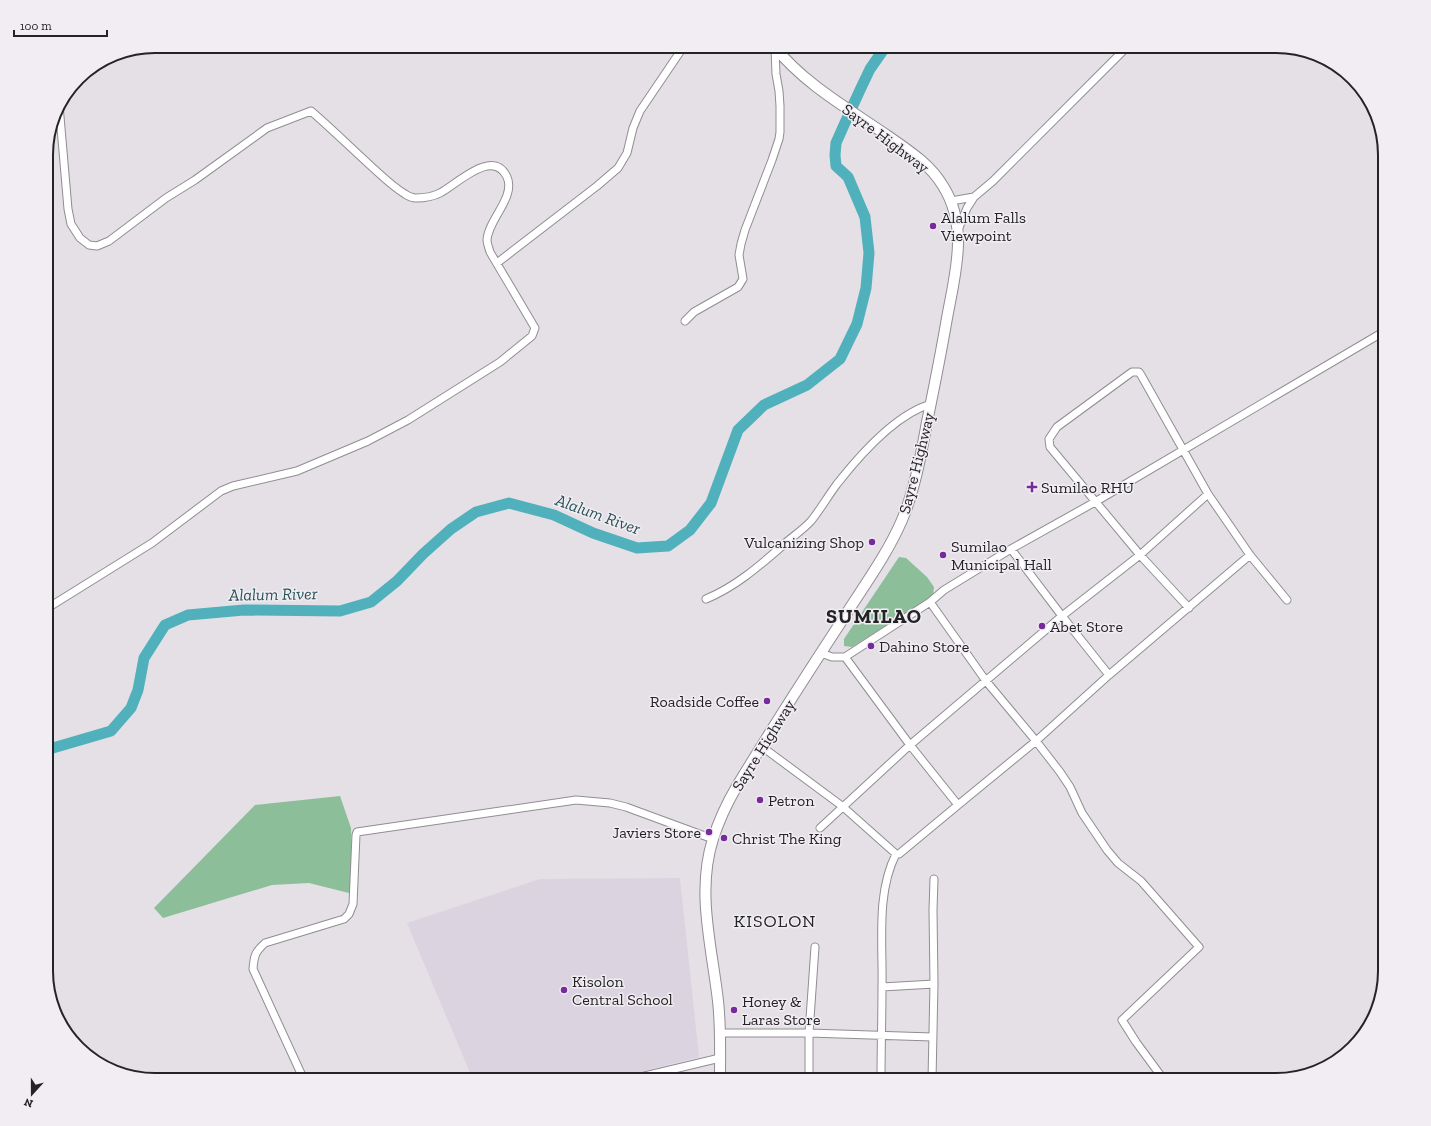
<svg xmlns="http://www.w3.org/2000/svg" width="1431" height="1126" viewBox="0 0 1431 1126" font-family="'Zilla Slab',serif">
  <rect width="100%" height="100%" fill="#e4e0e6"/>
  <path fill="#dcd3e0" d="M680,878L699,1057L609,1080H473L407,923L540,879Z"/>
  <path fill="#8cbe9a" d="M899,557L906,558L927,577L934,587L933,596L852,647L844,646V639Z
    M340,796L351,828L353,894L309,883L272,885L163,918L154,908L255,805Z"/>
  <g fill="none" stroke-linecap="round" stroke-linejoin="round">
    <path stroke="#50b1bc" stroke-width="11" d="M46,750L111,731L131,708L138,690L144,658L165,625L188,615L244,610L340,611L371,602L397,581L423,554L451,529L476,512L509,503L554,515L593,533L637,548L668,546L690,530L711,503L738,430L764,405L807,385L840,359L857,324L866,288L869,253L865,217L848,177L836,166L835,155L836,143L844,125L860,90L870,69L886,46"/>
    <g stroke="#908d93" stroke-width="9">
      <path id="minor" d="M951,201L974,197L993,181L1128,46
        M958,230L967,208L974,197
        M497,263L597,186L618,168L627,153L633,128L640,111L684,46
        M685,321L694,312L738,287L743,279L739,255L741,244L745,230L772,160L779,139L780,132V106L779,91L776,74L775,48
        M1208,494L1140,555L1062,616L1109,675L1250,555
        M706,599C735,587 758,567 781,547C790,538 802,531 811,521C820,510 828,496 837,484C859,456 896,414 931,404
        M930,602L986,681L1036,741L958,805
        M1189,608L1140,555L1050,447L1049,439L1057,427L1132,372H1139L1141,375L1208,494L1250,555L1287,600
        M46,609L152,543L221,491L233,486L297,471L368,441L408,420L500,362L532,336L535,328L490,252C489,248 487,244 487,240C488,220 516,197 507,177C493,147 456,185 440,193C432,197 424,198 416,198C412,198 408,196 405,194C393,187 382,176 372,167C351,148 332,129 311,111L267,128L195,180L166,198L109,241L97,246L89,245L80,238L71,224L68,209L59,105
        M821,653L832,657H845L930,602L944,590L1011,549L1095,502L1385,331
        M1109,675L1036,741L1060,772L1070,787L1082,813L1107,850L1118,863L1141,881L1199,947L1122,1020L1136,1042L1164,1080
        M761,746L842,806L896,854H899L958,805L910,745L845,657
        M820,828L910,745L1062,616L1011,549
        M882,987L934,984
        M720,1033H809L932,1037
        M304,1080L253,969C254,956 255,952 265,943L344,919L349,914L353,904L356,835L357,832L576,800L610,803L626,807L713,839
        M628,1080L720,1058
        M809,1080V1033L815,947
        M881,1080C881,1049 882,1017 882,986C883,943 876,893 896,854
        M932,1080L934,984L933,910L934,879"/>
    </g>
    <g stroke="#908d93" stroke-width="12">
      <path id="highway" d="M720,1080C720,1054 721,1027 718,1001C712,947 696,892 713,839C719,820 727,803 737,786C771,730 807,674 843,619C863,587 887,555 902,520C915,489 921,455 927,422C934,388 941,353 947,318C955,274 969,227 943,186C930,164 908,150 888,136C849,109 804,84 774,46"/>
    </g>
    <use href="#minor" stroke="#fff" stroke-width="7"/>
    <use href="#highway" stroke="#fff" stroke-width="10"/>
  </g>
  <g fill="#762a9c" stroke="#f1edf3" stroke-width="1.5">
    <circle cx="933" cy="226" r="4"/>
    <path d="M1030 481h4v4h4v4h-4v4h-4v-4h-4v-4h4z"/>
    <circle cx="872" cy="542" r="4"/>
    <circle cx="943" cy="555" r="4"/>
    <circle cx="1042" cy="626" r="4"/>
    <circle cx="871" cy="646" r="4"/>
    <circle cx="767" cy="701" r="4"/>
    <circle cx="760" cy="800" r="4"/>
    <circle cx="709" cy="832" r="4"/>
    <circle cx="724" cy="838" r="4"/>
    <circle cx="564" cy="990" r="4"/>
    <circle cx="734" cy="1010" r="4"/>
  </g>
  <g text-anchor="middle" stroke-width="3" stroke-linejoin="round" paint-order="stroke">
    <g font-size="16" fill="#242325" stroke="#f1edf3">
      <text transform="translate(886 138) rotate(37)" y="6">Sayre Highway</text>
      <text transform="translate(916 463) rotate(-76)" y="6">Sayre Highway</text>
      <text transform="translate(763 745) rotate(-58)" y="6">Sayre Highway</text>
    </g>
    <g font-size="16" fill="#242325" stroke="#f1edf3" text-anchor="start">
      <text x="941" y="223">Alalum Falls<tspan x="941" dy="18">Viewpoint</tspan></text>
      <text x="1041" y="493">Sumilao RHU</text>
      <text x="864" y="548" text-anchor="end">Vulcanizing Shop</text>
      <text x="951" y="552">Sumilao<tspan x="951" dy="18">Municipal Hall</tspan></text>
      <text x="1050" y="632">Abet Store</text>
      <text x="879" y="652">Dahino Store</text>
      <text x="759" y="707" text-anchor="end">Roadside Coffee</text>
      <text x="768" y="806">Petron</text>
      <text x="701" y="838" text-anchor="end">Javiers Store</text>
      <text x="732" y="844">Christ The King</text>
      <text x="572" y="987">Kisolon<tspan x="572" dy="18">Central School</tspan></text>
      <text x="742" y="1007">Honey &amp;<tspan x="742" dy="18">Laras Store</tspan></text>
    </g>
    <g font-size="17" font-style="italic" fill="#275358" stroke="#f1edf3">
      <text transform="translate(598 514) rotate(20)" y="6">Alalum River</text>
      <text transform="translate(273 594) rotate(-1)" y="6">Alalum River</text>
    </g>
    <g font-size="18" letter-spacing="1" fill="#242325" stroke="#f1edf3">
      <text x="775" y="927">KISOLON</text>
    </g>
    <g font-size="20" font-weight="bold" letter-spacing="1" fill="#242325" stroke="#f1edf3">
      <text x="874" y="623">SUMILAO</text>
    </g>
  </g>
  <path d="M0 0H1431V1126H0ZM155 53H1276A102 102 0 0 1 1378 155V971A102 102 0 0 1 1276 1073H155A102 102 0 0 1 53 971V155A102 102 0 0 1 155 53Z" fill="#f1edf3" fill-rule="evenodd"/>
  <path fill="none" stroke="#242325" stroke-width="2" d="M155 53H1276A102 102 0 0 1 1378 155V971A102 102 0 0 1 1276 1073H155A102 102 0 0 1 53 971V155A102 102 0 0 1 155 53Z"/>
  <g transform="translate(32 1094) rotate(201)" stroke="#f1edf3" stroke-width="3" paint-order="stroke">
  <path d="M0-3L7 15L0 10L-7 15Z" fill="#242325"/>
  <text y="-6" font-size="11" font-weight="bold" text-anchor="middle" fill="#242325">N</text>
  </g>
  <path d="M14 30v6h93v-6" fill="none" stroke="#242325" stroke-width="2"/>
  <text x="20" y="30" font-size="12" fill="#242325" stroke="#f1edf3" stroke-width="3" paint-order="stroke">100 m</text>
</svg>
